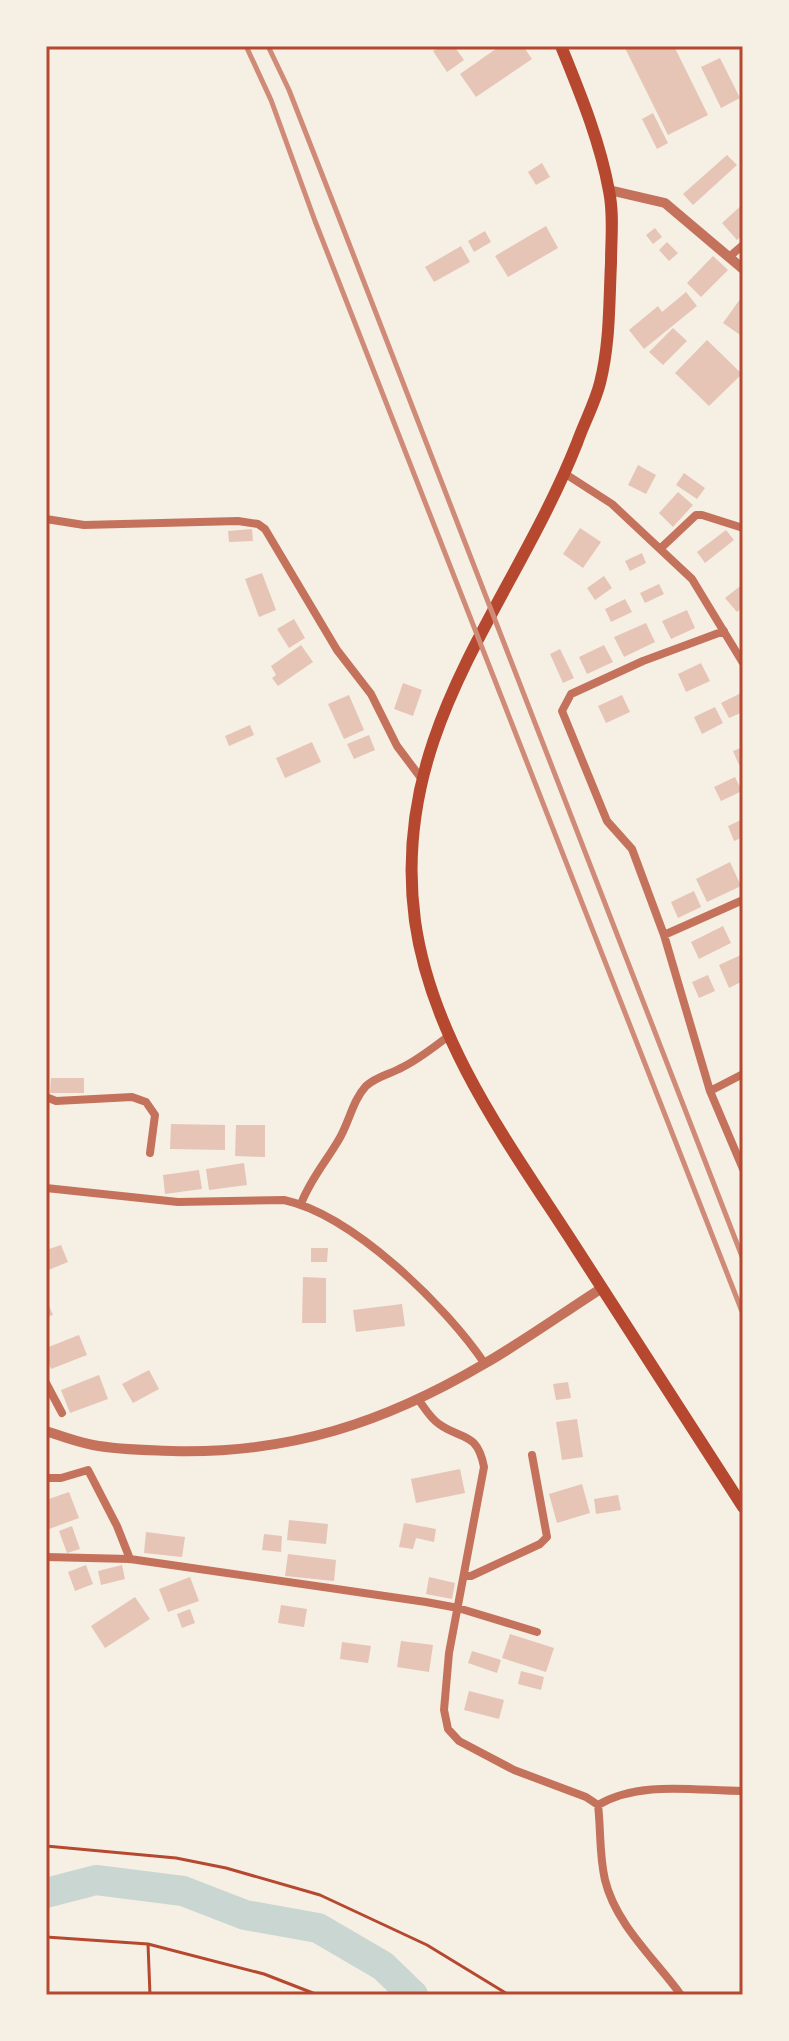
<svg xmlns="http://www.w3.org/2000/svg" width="789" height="2041" viewBox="0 0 789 2041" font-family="'Sofia Sans Condensed',sans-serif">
  <rect width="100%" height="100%" fill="#f6efe4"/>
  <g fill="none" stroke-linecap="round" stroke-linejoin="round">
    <path stroke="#c9d6d2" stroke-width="30" d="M46,1893L96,1880L183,1891L245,1915L318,1928L383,1966L413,1995"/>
  </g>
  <path fill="#e6c5b7" d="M441,46H454L464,60L447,72L433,51Z
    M500,46H523L532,59L476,97L460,74Z
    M624,46H674L708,115L668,135Z
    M720,58L740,98L721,108L701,67Z
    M653,113L668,143L657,149L642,119Z
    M727,155L737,165L693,205L683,194Z
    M542,163L550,177L536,185L528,172Z
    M743,204V235L737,240L722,223Z
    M546,226L558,248L508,277L495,256Z
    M655,228L662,237L653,244L646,235Z
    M485,231L491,242L474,252L468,241Z
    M667,242L678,253L669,261L659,250Z
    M461,246L470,262L434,282L425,267Z
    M713,256L728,270L701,297L687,283Z
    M686,292L697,306L644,349L629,330L658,306L662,312Z
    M743,295V337L723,323Z
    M673,328L687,341L663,365L649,352Z
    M707,340L742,374L709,406L675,373Z
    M638,465L656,475L646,494L628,485Z
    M684,473L705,488L697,499L676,485Z
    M678,492L693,505L673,527L659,513Z
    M580,528L601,542L583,568L563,554Z
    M252,529L253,541L229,542L228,531Z
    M726,530L734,540L705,563L697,552Z
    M642,553L646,563L630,571L625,561Z
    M262,573L276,610L259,617L245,579Z
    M604,576L612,588L595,600L587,588Z
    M659,584L664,594L645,603L640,593Z
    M743,584V607L737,612L725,598Z
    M625,599L632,612L611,622L605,609Z
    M687,610L695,628L671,639L662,621Z
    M294,619L305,638L289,648L277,629Z
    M646,623L655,642L624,657L614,637Z
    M301,645L313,662L278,686L272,678L276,675L271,666Z
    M604,645L613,662L587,674L579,657Z
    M560,649L574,678L563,683L550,654Z
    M701,663L710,681L686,692L678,674Z
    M403,683L422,690L413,716L394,709Z
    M741,693L743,712L729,718L721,703Z
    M349,695L364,730L344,739L328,704Z
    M622,695L630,712L606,723L598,706Z
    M715,707L723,723L702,734L694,717Z
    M250,725L254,735L229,746L225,736Z
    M369,735L375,750L354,759L347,744Z
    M312,742L321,762L285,778L276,758Z
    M743,747V763L739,765L733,751Z
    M735,777L742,791L721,801L714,787Z
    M743,819V837L734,841L728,826Z
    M730,862L741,886L707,902L696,879Z
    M694,891L701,907L678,918L671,902Z
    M723,926L731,943L699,959L691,942Z
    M743,954V981L729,988L719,965Z
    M708,975L715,991L699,998L692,982Z
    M51,1078H84V1093H50Z
    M171,1124L225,1125V1150L170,1149Z
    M236,1125H265V1157L235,1156Z
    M244,1163L247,1185L209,1190L206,1169Z
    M199,1170L202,1189L165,1194L163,1175Z
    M61,1245L68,1262L46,1271V1250Z
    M311,1248H328L327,1262H311Z
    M303,1277L326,1278V1323H302Z
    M46,1299L53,1315L46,1317Z
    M402,1304L405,1326L356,1332L353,1310Z
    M79,1335L87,1355L51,1369L46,1357V1348Z
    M149,1370L159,1389L133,1403L122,1384Z
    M99,1375L108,1399L70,1413L61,1390Z
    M568,1382L571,1398L556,1400L553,1384Z
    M577,1419L583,1457L562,1460L556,1422Z
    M460,1469L465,1493L416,1503L411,1479Z
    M582,1484L590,1513L557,1523L549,1494Z
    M69,1492L79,1518L49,1529L46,1500Z
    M618,1495L621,1510L596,1514L594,1499Z
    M289,1520L328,1524L326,1544L287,1540Z
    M404,1523L436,1529L434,1542L416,1538L413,1549L399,1547Z
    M72,1526L80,1549L67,1553L59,1531Z
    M146,1532L185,1537L182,1557L144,1553Z
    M264,1534L282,1536L281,1552L262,1550Z
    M288,1554L336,1560L334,1581L285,1576Z
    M86,1565L93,1584L75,1591L68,1572Z
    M122,1565L125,1579L101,1585L98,1571Z
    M190,1577L199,1601L168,1612L159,1589Z
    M429,1577L455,1583L452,1599L426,1594Z
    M135,1597L150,1619L105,1648L91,1626Z
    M281,1605L307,1609L304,1627L278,1623Z
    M190,1609L195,1623L182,1628L177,1614Z
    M510,1634L554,1648L546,1672L502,1658Z
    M401,1641L433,1645L429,1672L397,1667Z
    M342,1642L371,1646L368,1663L340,1659Z
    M472,1651L501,1660L497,1673L468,1663Z
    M521,1671L544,1677L541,1690L518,1684Z
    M469,1691L504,1700L499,1719L464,1710Z"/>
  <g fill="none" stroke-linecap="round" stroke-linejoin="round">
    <path stroke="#b5482f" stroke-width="3" d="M46,1846L176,1858L226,1868L320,1895L427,1945L509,1995
      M46,1937L148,1944L264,1974L318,1995
      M148,1944L150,1995"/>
    <path stroke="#c5725c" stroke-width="8" d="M729,257L743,245
      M564,473L612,504L692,579L743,663
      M46,519L84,525L238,521L258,524L265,529L337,650L371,694L397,746L421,778
      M661,548L696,515H702L743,528
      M724,631L643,661L571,694L562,711L607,821L632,849L664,935L710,1091L743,1169
      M664,935L743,900
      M710,1091L743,1074
      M46,1097L56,1101L132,1097L146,1102L155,1115L150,1153
      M46,1188L178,1202L284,1200C353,1215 446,1306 485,1364
      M301,1204C310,1180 325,1163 338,1141C349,1124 352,1101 366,1086C376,1077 387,1075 399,1069C417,1061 434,1047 450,1035
      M46,1383L62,1413
      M418,1399C424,1407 430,1418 439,1424C461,1440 477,1431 484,1467L449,1653L444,1710L448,1729L459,1741L514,1770L586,1797L598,1805C601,1830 599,1854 605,1880C616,1925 655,1959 681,1995
      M46,1478H61L88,1470L117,1526L130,1559
      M46,1557L130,1559L426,1602L458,1608L537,1632
      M464,1576H471L540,1544L547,1537L532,1455
      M598,1805C640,1780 697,1791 743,1791"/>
    <path stroke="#c5725c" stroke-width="10" d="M609,190L665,203L743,269
      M46,1431C61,1436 77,1442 93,1445C119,1450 146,1450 172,1451C289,1454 384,1423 484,1364C524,1341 563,1313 602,1288"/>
    <path stroke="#b5482f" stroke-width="12" d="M561,46C580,93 600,141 609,191C614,214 611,239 611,263C609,303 610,344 600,383C595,403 584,423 577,443C512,607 389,730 415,921C432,1041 509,1144 573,1243C630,1331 686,1419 743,1507"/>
    <path stroke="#cf8b77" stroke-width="5" d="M246,46L271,100L315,221L743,1314
      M268,46L289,90L336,210L743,1259"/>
  </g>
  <rect width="789" height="2041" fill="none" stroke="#f6efe4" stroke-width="96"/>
  <rect x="48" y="48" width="693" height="1945" fill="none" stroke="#b5482f" stroke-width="3"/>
</svg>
